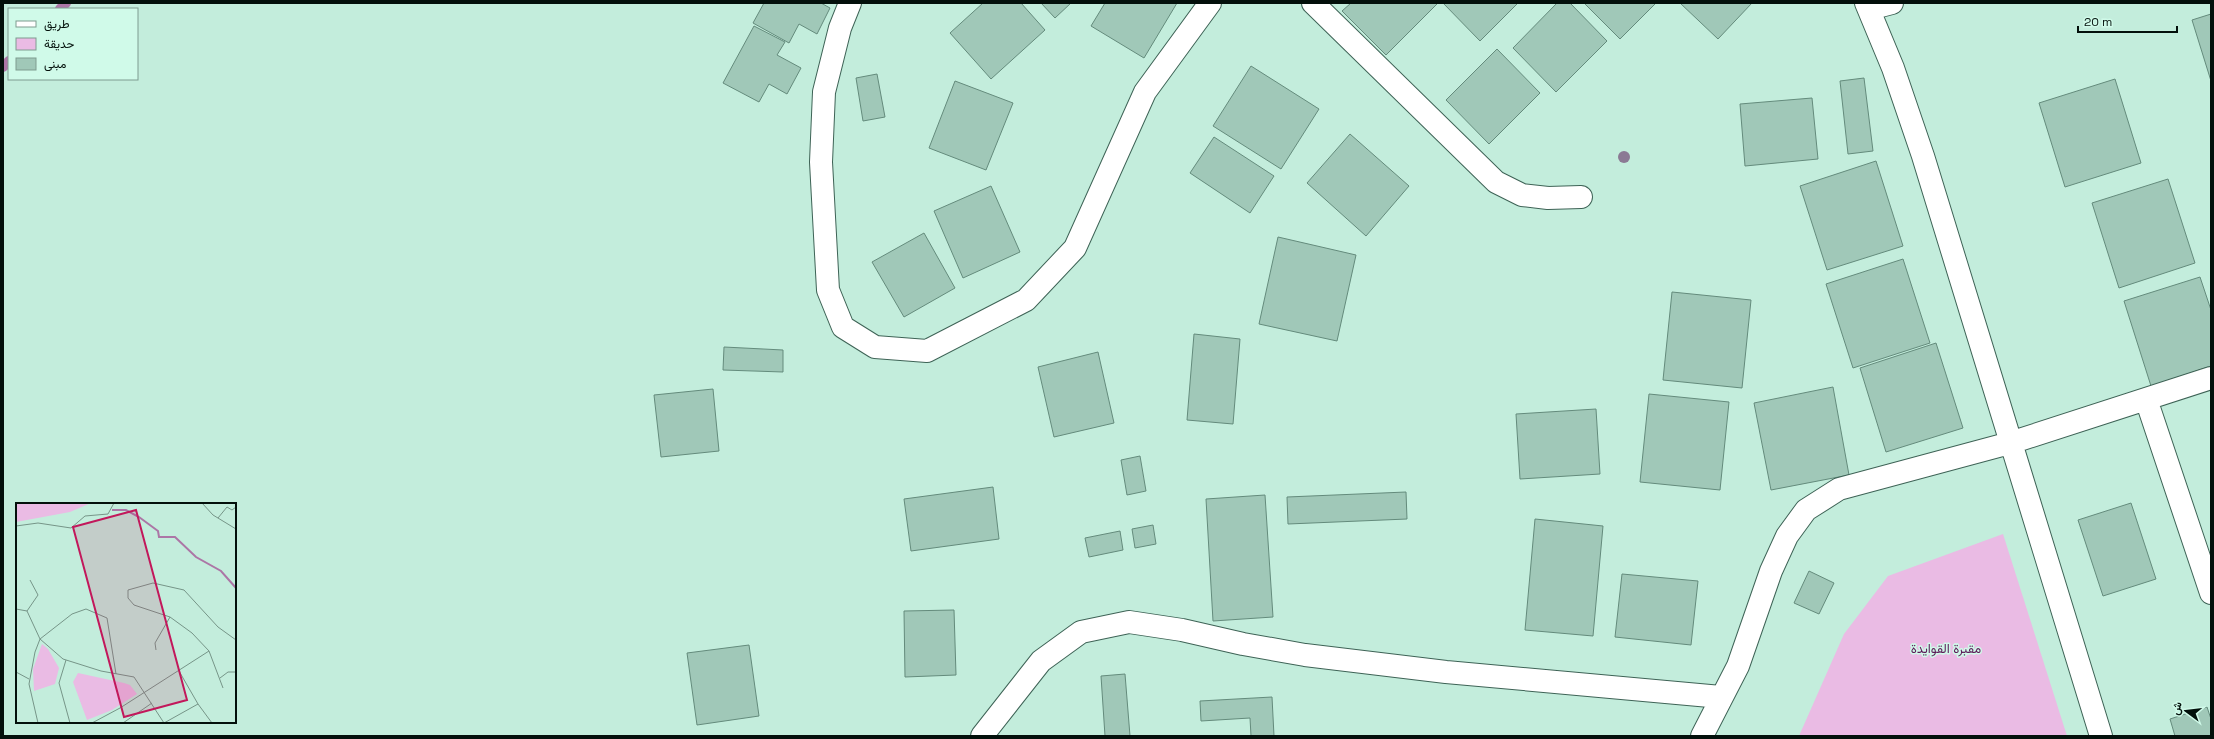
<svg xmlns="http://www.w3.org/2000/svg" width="2214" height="739" viewBox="0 0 2214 739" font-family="'Space Grotesk',Vazirmatn,sans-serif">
  <rect width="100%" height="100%" fill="#c3eddc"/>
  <path fill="#eabbe4" d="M2003,534L2067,736H1799L1844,634L1888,576Z"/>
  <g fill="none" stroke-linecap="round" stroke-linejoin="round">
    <path stroke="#ac76a6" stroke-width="10" d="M60,9L66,3
      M3,67L9,61"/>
  </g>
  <path fill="#a0c8b8" stroke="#648b7c" d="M764,3H821L830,8L817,34L799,24L789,43L753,23Z
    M983,3H1021L1045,30L991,79L950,33Z
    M1041,3H1071L1055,18Z
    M1105,3H1177L1144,58L1091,26Z
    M1351,3H1436L1437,4L1386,55L1342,11Z
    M1443,3H1518L1480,41Z
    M1557,3H1570L1607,41L1556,92L1513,48Z
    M1584,3H1656L1620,39Z
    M1680,3H1752L1718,39Z
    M2211,14V81L2192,20Z
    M754,26L785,42L777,55L801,68L787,94L769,84L759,102L723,83Z
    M1497,49L1540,93L1489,144L1446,100Z
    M1251,66L1319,109L1281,169L1213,126Z
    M877,74L885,117L863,121L856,78Z
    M1864,78L1873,151L1848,154L1840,81Z
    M2115,79L2141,163L2065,187L2039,103Z
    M955,81L1013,103L986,170L929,148Z
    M1812,98L1818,159L1745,166L1740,104Z
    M1350,134L1409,186L1366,236L1307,183Z
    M1214,137L1274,176L1250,213L1190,173Z
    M1876,161L1903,246L1827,270L1800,186Z
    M2168,179L2195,263L2119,288L2092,203Z
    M991,186L1020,252L963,278L934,211Z
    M924,233L955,288L904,317L872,262Z
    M1278,237L1356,255L1337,341L1259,324Z
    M1903,259L1930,343L1853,368L1826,284Z
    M2200,277L2211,310V366L2151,386L2124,301Z
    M1672,292L1751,300L1742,388L1663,380Z
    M1194,334L1240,339L1233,424L1187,420Z
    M1936,343L1963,428L1886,452L1860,368Z
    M724,347L783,350V372L723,370Z
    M1098,352L1114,423L1054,437L1038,367Z
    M1833,387L1849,475L1771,490L1754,403Z
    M713,389L719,451L661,457L654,395Z
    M1649,394L1729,402L1720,490L1640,482Z
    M1596,409L1600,474L1520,479L1516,414Z
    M1140,456L1146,491L1127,495L1121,460Z
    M993,487L999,539L911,551L904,499Z
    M1406,492L1407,519L1288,524L1287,497Z
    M1265,495L1273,617L1213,621L1206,499Z
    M2131,503L2156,579L2103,596L2078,520Z
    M1535,519L1603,526L1593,636L1525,630Z
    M1153,525L1156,544L1135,548L1132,529Z
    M1120,531L1123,550L1089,557L1085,538Z
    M1809,571L1834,583L1819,614L1794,603Z
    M1622,574L1698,581L1691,645L1615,637Z
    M954,610L956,675L905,677L904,611Z
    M749,645L759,716L697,725L687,653Z
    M1125,674L1130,736H1105L1101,676Z
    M1272,697L1274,736H1251L1250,718L1201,721L1200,701Z
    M2207,707L2211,719V736H2175L2170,719Z"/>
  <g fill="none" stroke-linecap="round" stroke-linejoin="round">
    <g stroke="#3e6356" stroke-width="24">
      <path id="street" d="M850,3L840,28L824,92L821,162L828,290L843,327L875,347L927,351L1026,300L1075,248L1145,92L1210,3
        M1313,3L1496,182L1522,195L1548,198L1581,197
        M1866,3L1893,68L1923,156L2101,736
        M1869,9L1892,3
        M2146,399L2211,593
        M982,736L1041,661L1081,632L1129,622L1182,630L1243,644L1305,655L1446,672L1721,697
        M1702,736L1738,666L1771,571L1787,536L1806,510L1839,489L2010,443L2211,378"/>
    </g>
    <use href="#street" stroke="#fff" stroke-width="22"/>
  </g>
  <circle fill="#8b7a94" cx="1624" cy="157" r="6"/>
  <g text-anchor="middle" stroke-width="3" stroke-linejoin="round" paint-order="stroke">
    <g font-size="13" fill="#5d1b59" stroke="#d0fae9">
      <text x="1946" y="653">مقبرة القوايدة</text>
    </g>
  </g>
  <g transform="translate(16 503)">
    <rect width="220" height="220" fill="#c3eddc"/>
    <path d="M0,0H75L54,9L0,19ZM26,141L32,146L43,165L39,181L18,188L17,166ZM62,170L108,180L114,182L121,191L96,207L71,217L57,179Z" fill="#eabbe4"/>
    <path fill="none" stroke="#ac76a6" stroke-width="2" d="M96,7H110L123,14L142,28L143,34H159L180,54L205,68L220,85"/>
    <path fill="none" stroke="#769588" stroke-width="1" d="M186,0L197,12L220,26M202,15L211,4L216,7L220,4M0,23L22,20L55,25L69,13L92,11L98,0M0,106L11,108L24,136L47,156L85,168L118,174L148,220M11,108L22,92L14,77M140,147L139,140L154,114M50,157L43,180L54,220M163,168L182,201M0,169L13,176M204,175L212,169H220M207,185L193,148L176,130L154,114L118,102L112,95V87L137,80L168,87L202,124L220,137M22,220L13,181L19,149L24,136L56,111L70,106L91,115L100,171M76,220L104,205L193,148M107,220L136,200M148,220L182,201L196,220"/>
    <path fill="#c2185b" fill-opacity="0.15" stroke="#c2185b" stroke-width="2" d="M120,7L171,197L108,214L57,24Z"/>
    <rect width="220" height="220" fill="none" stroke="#03100b" stroke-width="2"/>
  </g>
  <rect width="2214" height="739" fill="none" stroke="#03100b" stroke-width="8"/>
  <rect x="8" y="8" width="130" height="72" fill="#d0fae9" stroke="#7e9c90"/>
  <rect x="16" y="21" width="20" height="6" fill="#ffffff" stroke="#7e9c90"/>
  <text x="44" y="28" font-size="12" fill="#03100b">طريق</text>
  <rect x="16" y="38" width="20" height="12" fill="#eabbe4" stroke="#7e9c90"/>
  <text x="44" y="48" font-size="12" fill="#03100b">حديقة</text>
  <rect x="16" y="58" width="20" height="12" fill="#a0c8b8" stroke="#7e9c90"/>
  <text x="44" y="68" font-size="12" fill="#03100b">مبنى</text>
  <g transform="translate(2186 711) rotate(285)" stroke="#d0fae9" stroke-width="3" paint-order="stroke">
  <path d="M0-3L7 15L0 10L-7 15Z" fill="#03100b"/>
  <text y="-6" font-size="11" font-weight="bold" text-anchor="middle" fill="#03100b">ش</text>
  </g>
  <path d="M2078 26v6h99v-6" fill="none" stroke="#03100b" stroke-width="2"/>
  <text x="2084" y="26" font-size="12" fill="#03100b" stroke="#d0fae9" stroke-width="3" paint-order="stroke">20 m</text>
</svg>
